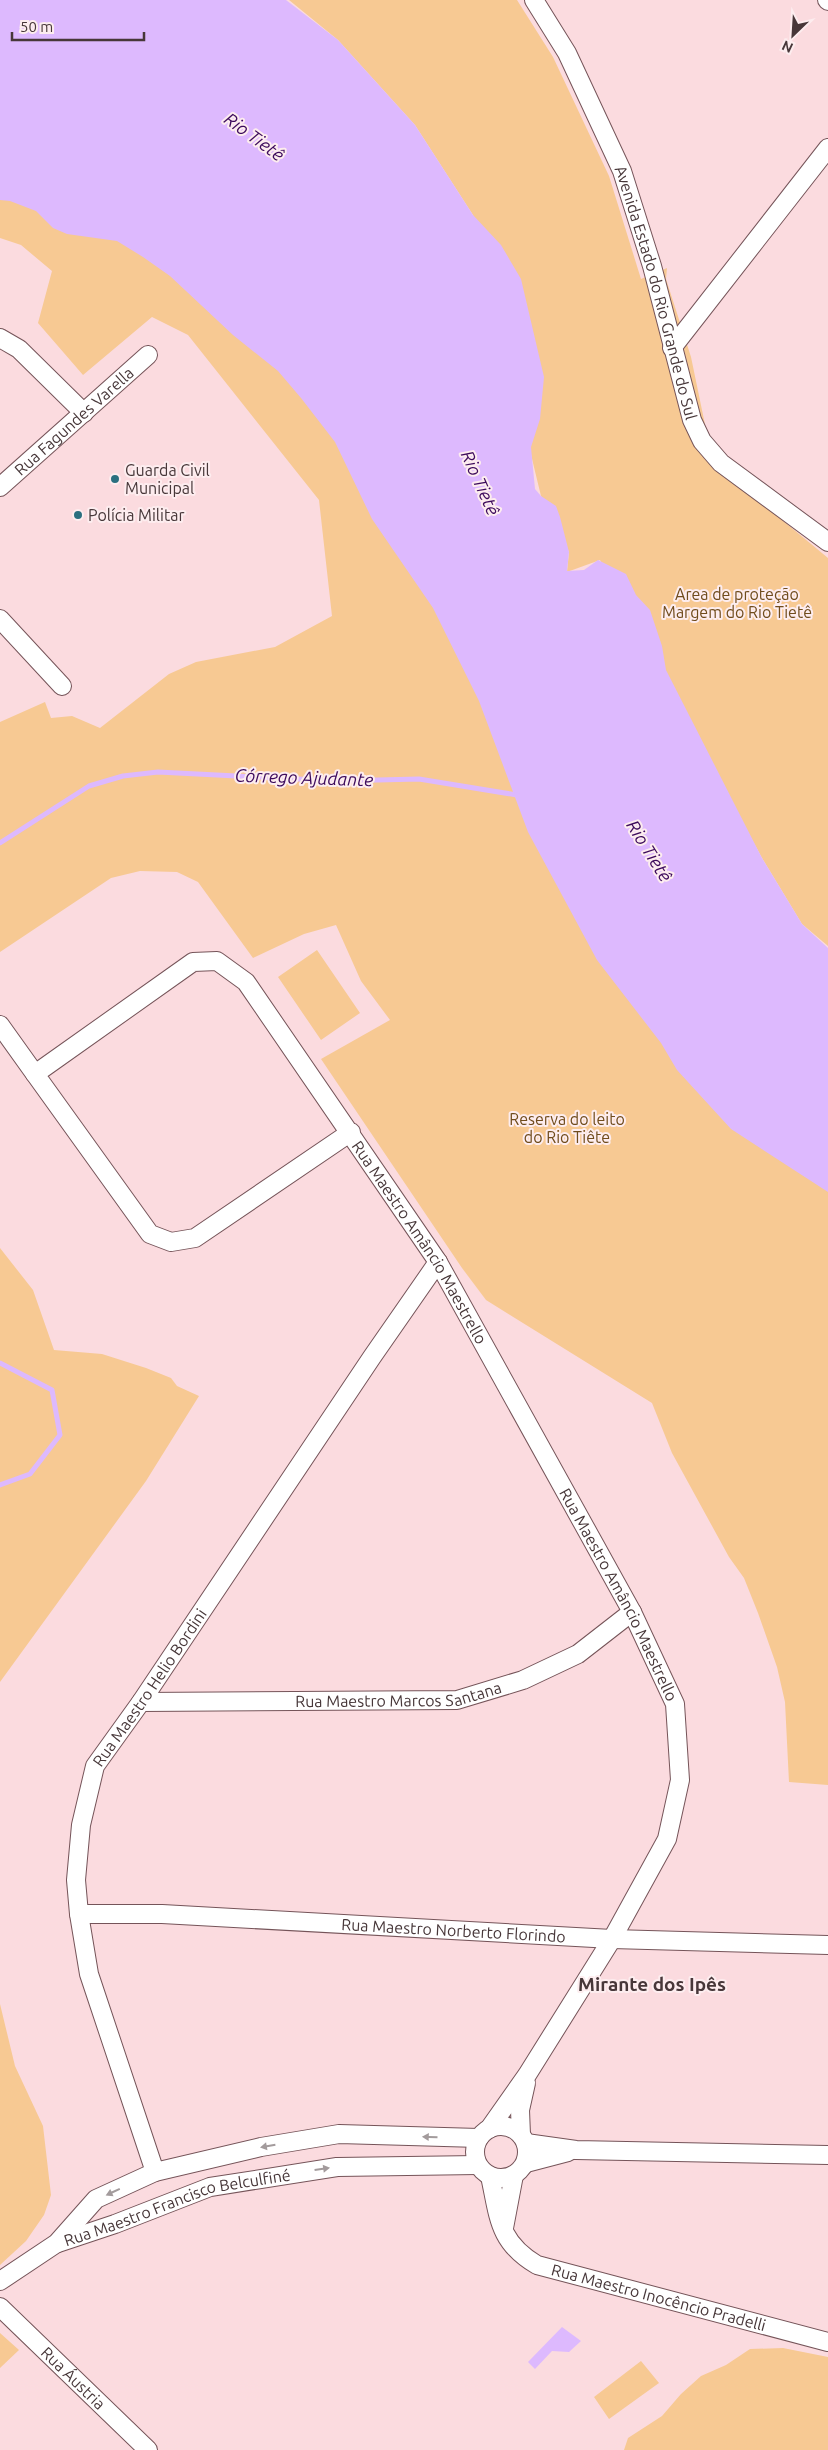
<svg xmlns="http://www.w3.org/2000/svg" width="828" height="2450" viewBox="0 0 828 2450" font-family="Ubuntu,sans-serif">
  <rect width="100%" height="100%" fill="#fbdbdf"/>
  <path fill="#f7c993" d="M289,0H517L553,57L609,176L641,279L667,268L666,279L691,357L708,439L735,481L828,558V946L802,924L762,858L600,560L567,572L569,552L541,496L473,215L415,125L338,40Z
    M0,173L198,229L828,1165V1785L789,1782L785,1702L777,1667L758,1613L744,1578L729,1557L672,1453L652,1403L486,1300L462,1268L321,1059L390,1020L361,981L336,925L304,934L253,958L198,882L177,872L140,871L111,878L0,952V722L45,702L51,718L72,716L100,728L169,674L196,662L275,647L332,616L319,500L188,335L152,317L83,375L38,323L52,271L21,245L0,238Z
    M317,950L360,1013L321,1040L278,977Z
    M0,1248L33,1290L54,1350L102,1354L146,1368L171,1378L177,1386L199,1396L146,1481L0,1682Z
    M0,2004L15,2066L43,2126L51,2195L44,2215L26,2241L0,2265Z
    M0,2333L19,2350L0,2368Z
    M783,2348L828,2357V2450H624L628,2438L662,2416L681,2394L701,2376L726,2365L750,2349Z
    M641,2361L659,2383L609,2419L594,2397Z"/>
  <path fill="#ddb9fe" d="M0,0H286L338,40L415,125L473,215L501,245L521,279L544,377L540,419L531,447L535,489L541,496L556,506L560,517L569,552L567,571L584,570L598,560L626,574L636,595L650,610L662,646L666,670L762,858L802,924L828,948V1192L731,1129L677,1070L661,1043L597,960L528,832L479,701L433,608L372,519L335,442L301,398L278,371L233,335L170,276L143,257L117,241L67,234L53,228L36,211L10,201L0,200Z
    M562,2327L581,2341L569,2352L552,2351L535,2369L528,2362Z"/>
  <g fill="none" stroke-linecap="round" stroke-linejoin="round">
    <path stroke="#ddb9fe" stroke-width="5" d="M0,843L89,786L123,776L158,772L336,781L419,779L517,795
      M0,1363L52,1390L60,1435L30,1474L0,1485"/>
    <g stroke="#755459" stroke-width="20">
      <g id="minor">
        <path id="s1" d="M534,0L567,53L622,171L652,266L692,420L702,441L721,463L828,542"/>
        <path d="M827,0L828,1"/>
        <path d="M0,338L19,349L84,413"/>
        <path d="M672,348L828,148"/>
        <path id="s2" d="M0,487L148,355"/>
        <path d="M0,619L62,686"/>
        <path d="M0,1025L35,1074"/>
        <path id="s3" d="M351,1132L195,1238L171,1242L150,1234L35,1074L193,962L217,961L246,982L438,1262L632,1612L675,1704L680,1780L667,1839L612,1939L527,2075L489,2129"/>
        <path id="s4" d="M141,1702L457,1700L523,1680L578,1654L632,1612"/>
        <path id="s5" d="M79,1914H162L612,1939L828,1945"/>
        <circle cx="501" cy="2152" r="26"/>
        <path d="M521,2135L520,2110L526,2083"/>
        <path d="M526,2143L576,2150L828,2155"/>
        <path d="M526,2163L568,2152"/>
        <path id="s6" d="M155,2172L89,1974L79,1914L76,1880L81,1825L95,1766L141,1702L372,1357L438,1262"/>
        <path id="s7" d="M490,2176C499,2217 498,2242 537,2265L828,2342"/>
        <path d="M504,2228L514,2175"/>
        <path id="s8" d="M58,2243L115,2224L210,2187L337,2167L478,2165"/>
        <path d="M0,2281L57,2243L96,2199L155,2172L261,2147L339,2134L479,2138"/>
        <path id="s9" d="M0,2307L148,2450"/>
      </g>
    </g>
    <use href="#minor" stroke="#fff" stroke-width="18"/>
  </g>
  <defs><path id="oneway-solid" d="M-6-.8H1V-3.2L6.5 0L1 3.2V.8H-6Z" transform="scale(1.25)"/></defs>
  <g fill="#a39b9c">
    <use href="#oneway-solid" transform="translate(430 2137) rotate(-178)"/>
    <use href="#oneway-solid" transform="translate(268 2146) rotate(170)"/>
    <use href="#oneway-solid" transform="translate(322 2169) rotate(-8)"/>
    <use href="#oneway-solid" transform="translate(113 2192) rotate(155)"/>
  </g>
  <g fill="#2b6f7f" stroke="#fdedef" stroke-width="2">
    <circle cx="115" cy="479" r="5"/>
    <circle cx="78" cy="515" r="5"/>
  </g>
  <g text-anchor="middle" stroke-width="4" stroke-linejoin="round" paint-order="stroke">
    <g font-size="16" fill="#473739" stroke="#fdedef">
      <text dy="6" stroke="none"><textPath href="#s1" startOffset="319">Avenida Estado do Rio Grande do Sul</textPath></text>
      <text dy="6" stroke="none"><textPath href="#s2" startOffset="99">Rua Fagundes Varella</textPath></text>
      <text dy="6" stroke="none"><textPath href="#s3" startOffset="999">Rua Maestro Amâncio Maestrello</textPath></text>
      <text dy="6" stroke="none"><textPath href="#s3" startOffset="1404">Rua Maestro Amâncio Maestrello</textPath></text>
      <text dy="6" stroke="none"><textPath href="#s6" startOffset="515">Rua Maestro Helio Bordini</textPath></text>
      <text dy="6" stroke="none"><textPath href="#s4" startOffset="258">Rua Maestro Marcos Santana</textPath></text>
      <text dy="6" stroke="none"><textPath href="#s5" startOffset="375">Rua Maestro Norberto Florindo</textPath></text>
      <text dy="6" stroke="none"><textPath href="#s8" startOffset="125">Rua Maestro Francisco Belculfiné</textPath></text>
      <text dy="6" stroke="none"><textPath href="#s7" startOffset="231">Rua Maestro Inocêncio Pradelli</textPath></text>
      <text dy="6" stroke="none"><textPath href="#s9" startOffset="102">Rua Áustria</textPath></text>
    </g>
    <g font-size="16" fill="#473739" stroke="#fdedef" text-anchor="start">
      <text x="125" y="476">Guarda Civil<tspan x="125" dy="18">Municipal</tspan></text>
      <text x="88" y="521">Polícia Militar</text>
    </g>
    <g font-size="16" fill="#704c1c" stroke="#fdedef">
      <text x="737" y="600">Area de proteção<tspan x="737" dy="18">Margem do Rio Tietê</tspan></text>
      <text x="567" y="1125">Reserva do leito<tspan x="567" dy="18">do Rio Tiête</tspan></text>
    </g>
    <g font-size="18" font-style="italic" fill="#3d0b5c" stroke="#fdedef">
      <text transform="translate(254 137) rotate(36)" y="6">Rio Tietê</text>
      <text transform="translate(480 483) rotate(66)" y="6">Rio Tietê</text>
      <text transform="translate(304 778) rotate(2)" y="6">Córrego Ajudante</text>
      <text transform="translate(649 851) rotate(58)" y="6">Rio Tietê</text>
    </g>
    <g font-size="19" font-weight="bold" fill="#473739" stroke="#fdedef">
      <text x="652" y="1991">Mirante dos Ipês</text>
    </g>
  </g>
  <g transform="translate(793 35) rotate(205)" stroke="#fdedef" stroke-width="4" paint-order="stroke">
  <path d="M0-4L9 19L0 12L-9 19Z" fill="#473739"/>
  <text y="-8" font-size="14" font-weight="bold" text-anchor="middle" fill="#473739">N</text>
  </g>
  <path d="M12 32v8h132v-8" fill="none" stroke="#473739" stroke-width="2.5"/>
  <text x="20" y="32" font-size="15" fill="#473739" stroke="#fdedef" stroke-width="4" paint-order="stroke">50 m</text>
</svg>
